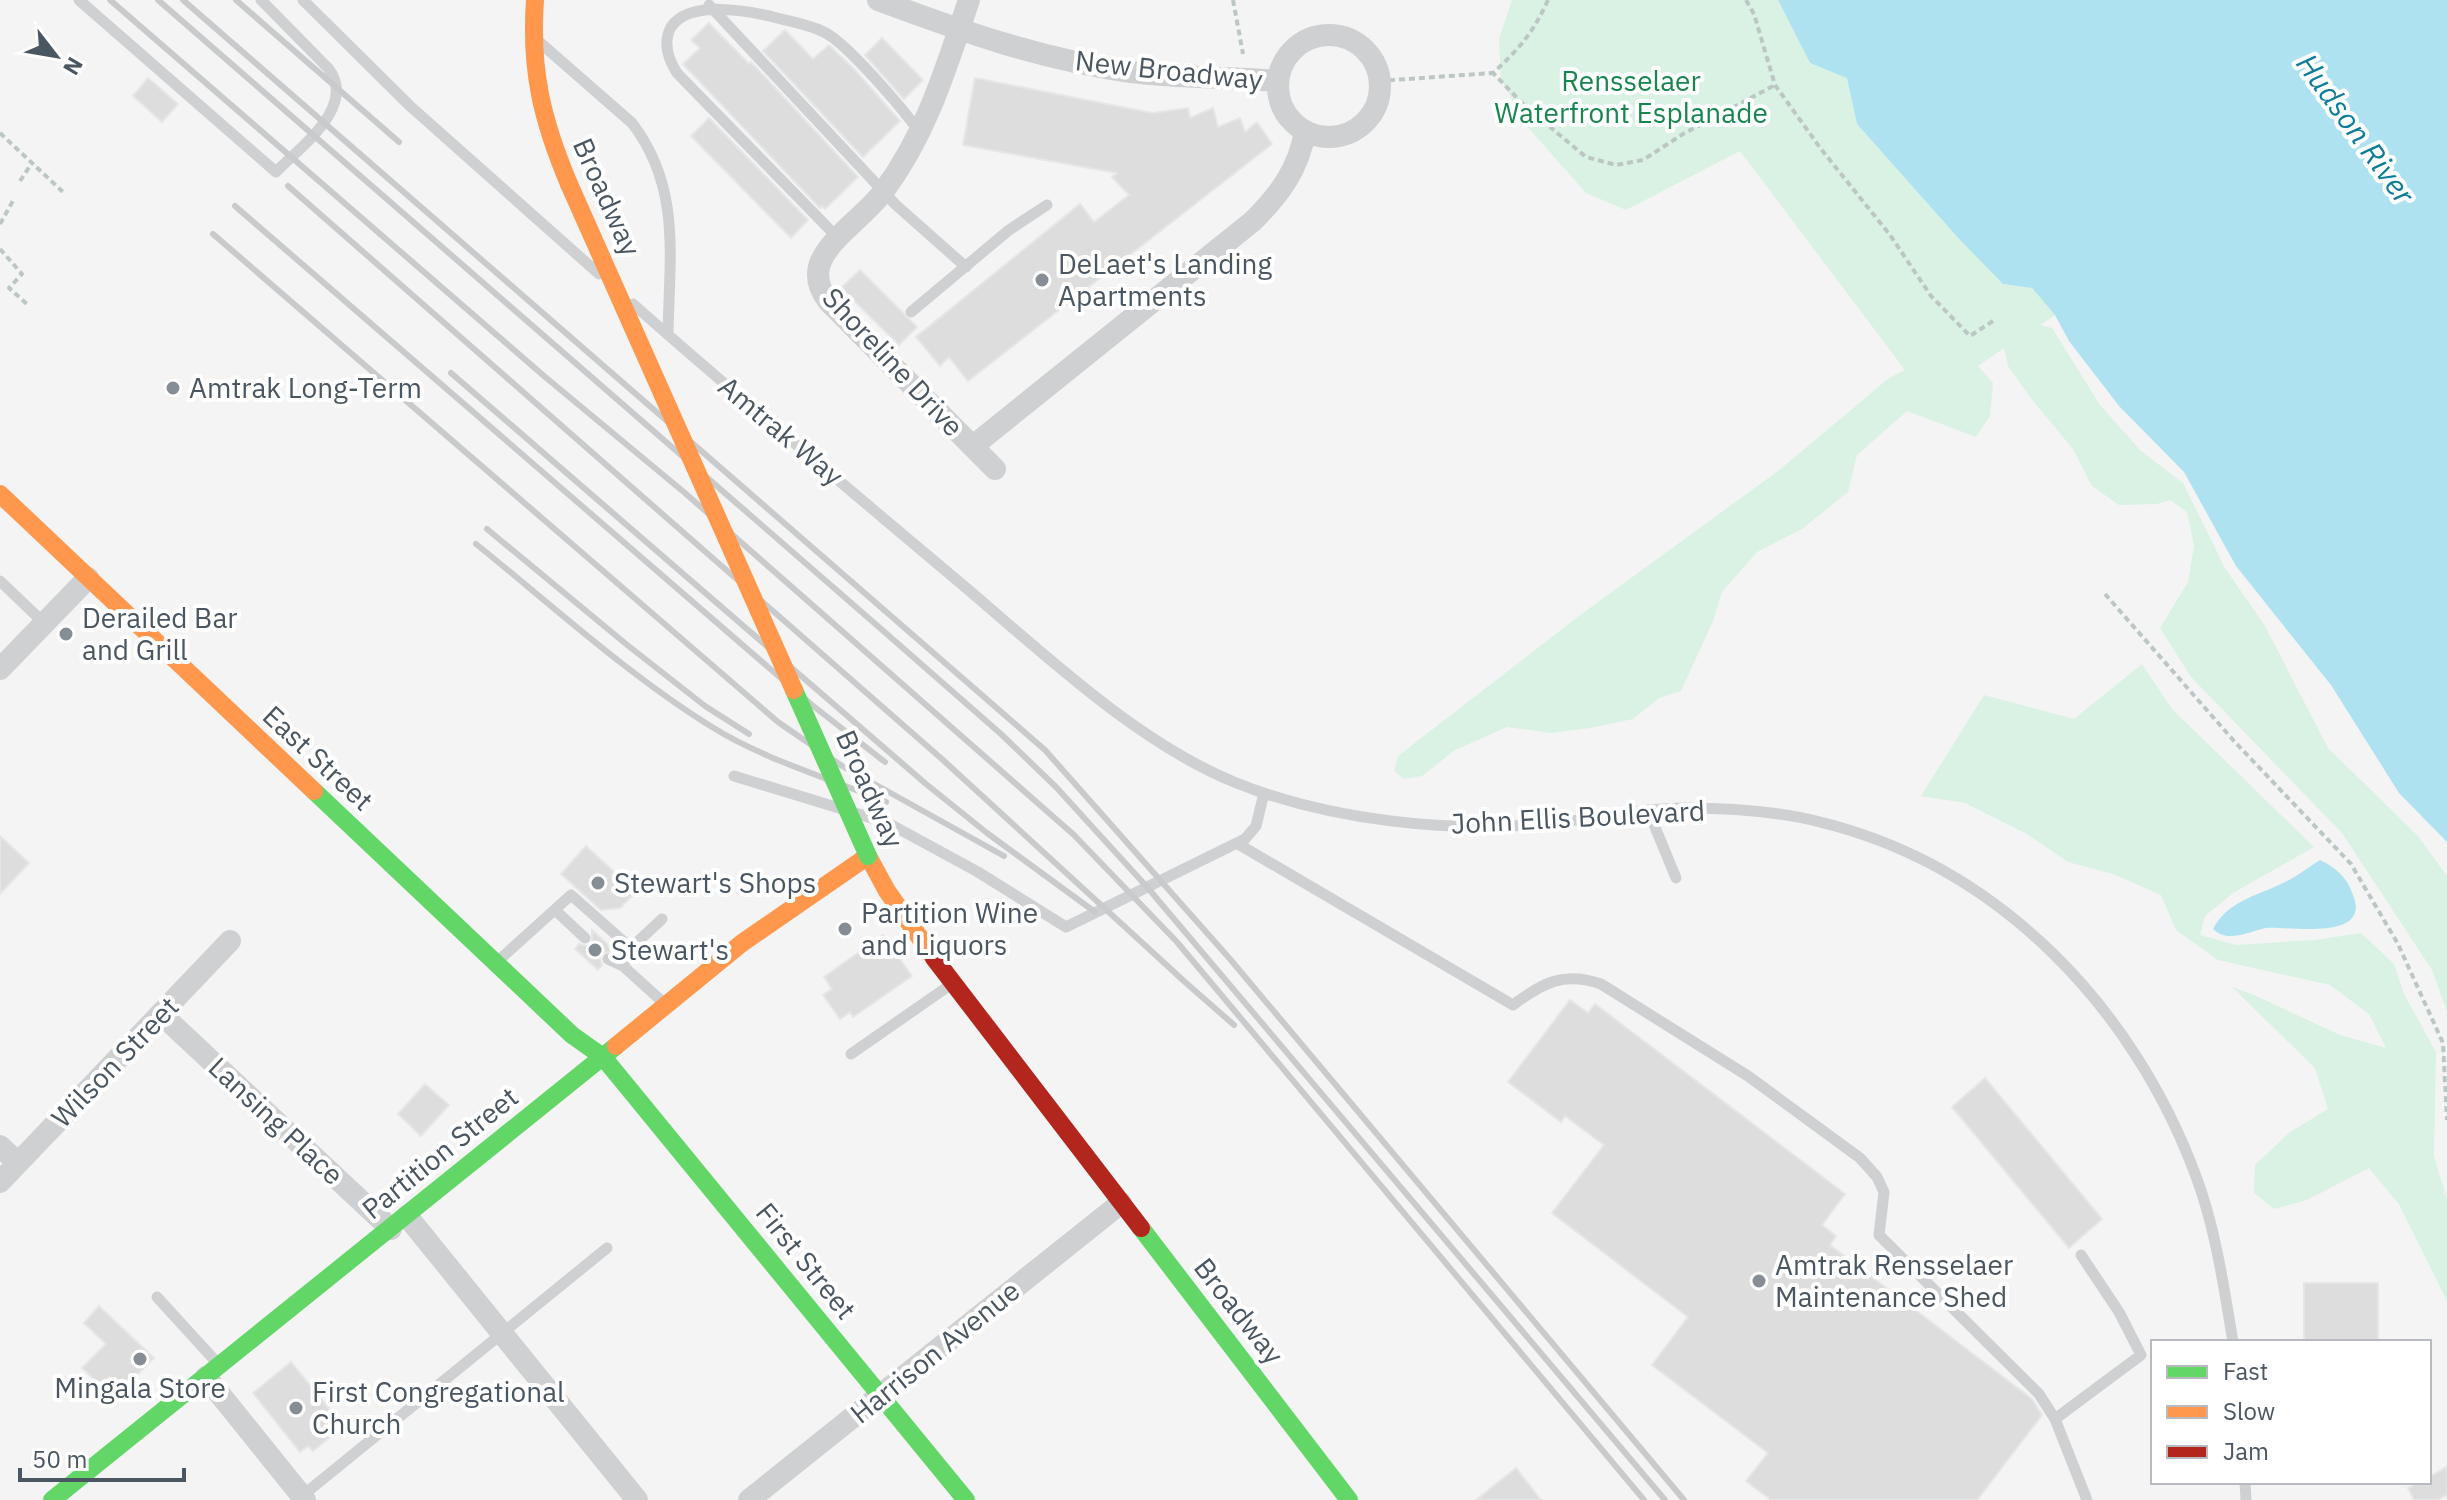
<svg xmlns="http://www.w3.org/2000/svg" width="2447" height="1500" viewBox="0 0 2447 1500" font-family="'IBM Plex Sans',sans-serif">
  <rect width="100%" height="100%" fill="#f4f4f4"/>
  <path fill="#d9f2e3" d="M1512,0H1778L1810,63L1847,77L1857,124L1960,240L2003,284L2032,288L2055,315L2040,325L2052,328L2100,405L2141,451L2183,483L2225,568L2265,626L2328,748L2418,836L2447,876V1011L2432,970L2342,833L2191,677L2160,628L2188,582L2194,546L2187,512L2170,500L2157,504L2119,505L2092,486L2073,449L2033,401L2008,366L2004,348L1978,366L1993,383L1990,416L1976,437L1907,411L1857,455L1848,492L1802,529L1757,552L1722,592L1713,621L1681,691L1659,698L1633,719L1590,728L1550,733L1507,727L1455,750L1422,776L1404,779L1394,771L1398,756L1583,613L1778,471L1889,378L1905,370L1740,151L1626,210L1586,193L1525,124L1501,79L1499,39Z
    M2142,664L2172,709L2314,847L2233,893L2205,916L2200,935L2236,945L2315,940L2361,933L2394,964L2404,994L2436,1052L2434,1156L2447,1200V1301L2399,1204L2369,1168L2307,1200L2274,1209L2254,1193L2255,1165L2290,1132L2328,1109L2315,1068L2232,987L2254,995L2340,1035L2386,1048L2369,1014L2330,985L2218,960L2176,930L2161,895L2113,874L2068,862L2027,834L1965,803L1921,796L1984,695L2074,719Z"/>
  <path fill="#aee2f0" d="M1778,0H2447V842L2399,793L2331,685L2236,566L2184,472L2119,406L2069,341L2055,315L2032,288L2003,284L1960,240L1857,124L1847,78L1810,63Z
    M2320,860C2336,868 2347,877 2353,895C2372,942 2288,926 2266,928C2250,931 2228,944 2213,929C2228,901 2254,897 2281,884C2295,878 2307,868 2320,860Z"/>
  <path fill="#ddddde" stroke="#e5e6e7" stroke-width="2" d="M709,23L749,64L751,62L858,177L825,209L822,206L820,208L683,64L700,48L691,40Z
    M785,30L813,59L829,45L854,69L900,121L863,157L763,51Z
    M882,38L923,80L904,99L865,55Z
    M148,78L178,104L162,122L133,96Z
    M975,78L1152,113L1188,108L1190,118L1213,108L1218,127L1240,118L1245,132L1257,122L1272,144L968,381L949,357L940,366L916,337L1080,204L1094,222L1129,195L1112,177L1117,173L963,145Z
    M709,118L808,220L791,238L691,136Z
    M860,270L917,327L899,345L841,288Z
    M0,836L29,863L0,894Z
    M586,846L636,892L620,908L601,910L561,874Z
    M592,930L615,951L603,953L600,959L602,965L598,970L575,949L579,944L587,946L592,943Z
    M883,935L912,976L853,1017L850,1012L840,1019L823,995L832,989L824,977Z
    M1570,1000L1588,1013L1595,1004L1845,1194L1822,1225L1836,1236L1830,1245L2032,1399L2042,1415L1977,1500H1771L1746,1481L1768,1453L1652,1365L1688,1317L1552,1213L1604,1145L1565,1116L1561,1122L1508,1082Z
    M1985,1078L2102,1219L2069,1248L1952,1107Z
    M425,1084L449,1105L421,1136L398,1114Z
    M2304,1283H2378V1342H2304Z
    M99,1306L154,1358L114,1398L82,1368L106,1344L84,1323Z
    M291,1362L340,1422L331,1430L334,1434L313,1451L308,1446L300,1452L253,1393Z
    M2447,1467V1495L2437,1500H2414L2408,1488L2419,1482H2429V1477Z
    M1516,1468L1541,1500H1476Z"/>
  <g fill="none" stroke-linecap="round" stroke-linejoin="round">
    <path stroke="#bcc7c4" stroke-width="4" stroke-dasharray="6 4" stroke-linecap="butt" d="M1233,0L1243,54
      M1548,0C1533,33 1519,49 1493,73L1526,107L1586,157L1616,165L1643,160L1683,134L1775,85
      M1746,0L1754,14L1775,85L1821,149L1890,235L1931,296L1970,336L1993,321
      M1379,81L1492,73
      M0,133L63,192
      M20,181L32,163
      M0,224L14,199
      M0,249L22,274L9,288L29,306
      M2105,594L2234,741L2351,864L2398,944L2443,1043L2447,1120"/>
    <path stroke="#ced0d2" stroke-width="11" d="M79,0L276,172C300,147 358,106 328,68L261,0
      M303,0L410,106L599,274
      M709,5L896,205L966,267
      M537,40L632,123C682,188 669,259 668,335
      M839,239L677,73C668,59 663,42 671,27C690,0 746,10 777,18C792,22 810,25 824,32C847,43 904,110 920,133
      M633,304C739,398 849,489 958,581C1040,650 1134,741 1234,782C1327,820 1452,834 1552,823C1597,819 1641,808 1686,808C1731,808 1777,811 1820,822C2000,866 2135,1009 2197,1179C2216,1231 2224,1288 2233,1342
      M911,312L1009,230L1047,205
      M0,581L44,623
      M734,776L888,823L978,872L1066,927L1245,839L1256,826L1264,793
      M1648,810L1676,878
      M1238,844L1513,1005C1542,983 1564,971 1601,984L1748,1076L1860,1158L1877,1177L1884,1192L1879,1235L2039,1394L2055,1419L2087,1500
      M555,910L585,938
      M631,948L662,919
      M608,959L623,966
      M498,961L571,895L631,948L623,966L665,1004
      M851,1054L953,983
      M157,1297L219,1365
      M2055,1419L2141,1355L2119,1312L2081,1255
      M2245,1482L2246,1500
      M302,1496L607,1248"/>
    <path stroke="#ced0d2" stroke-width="22" d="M878,0C961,31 1043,60 1131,72C1180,78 1230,77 1278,81
      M969,0C946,68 927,133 883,192C867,214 832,236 821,261C815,275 819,289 828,301L995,469
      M1278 86a51 51 0 1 1 102 0a51 51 0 1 1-102 0Z
      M973,446L1253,221C1279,195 1299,169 1305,131
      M0,669L88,578
      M161,1014L391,1229
      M0,1146L18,1163
      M0,1182L230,941
      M407,1216L637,1500
      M206,1377L305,1500
      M749,1500L1121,1203"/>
    <path stroke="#63d668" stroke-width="18" d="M314,791L572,1035L603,1057L966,1500
      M1141,1228L1349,1500
      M52,1500L616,1046"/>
    <path stroke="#ff974d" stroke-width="18" d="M535,0C530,70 542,120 569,184
      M0,494L314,791
      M616,1046L742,943L868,856L887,891L934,958"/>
    <path stroke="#b3261e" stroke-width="18" d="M934,958L1141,1228"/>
    <path stroke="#c9cacc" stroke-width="6" d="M110,0L544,376L685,493L1074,835L1177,942L1644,1500
      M158,0L880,628L1001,734L1056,787L1147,887L1665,1500
      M183,0L1045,750L1230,959L1684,1500
      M236,0L399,142
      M288,186L943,760L1185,982
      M235,206L812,705L885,762
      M213,234L778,722L842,766L1004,856
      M451,373L926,784L987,833L1095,912
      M487,529L626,644L705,706L749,734
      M476,544C553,606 628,675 712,727C765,760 829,778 886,802
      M1177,975L1234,1025"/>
    <path stroke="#63d668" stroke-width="18" d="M794,690L868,856"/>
    <path stroke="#ff974d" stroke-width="18" d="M569,184L794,690"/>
  </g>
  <g fill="#868d94" stroke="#fff" stroke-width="3">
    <circle cx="1042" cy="280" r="8"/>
    <circle cx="173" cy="388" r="8"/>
    <circle cx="66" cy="634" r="8"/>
    <circle cx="598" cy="883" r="8"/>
    <circle cx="845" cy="929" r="8"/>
    <circle cx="595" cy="950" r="8"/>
    <circle cx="1759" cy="1281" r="8"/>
    <circle cx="140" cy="1359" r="8"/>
    <circle cx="296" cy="1408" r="8"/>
  </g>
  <g text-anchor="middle" stroke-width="8" stroke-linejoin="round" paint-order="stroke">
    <g font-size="28" fill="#4a5661" stroke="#fff">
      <text transform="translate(1169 70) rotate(6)" y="10">New Broadway</text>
      <text transform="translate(607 197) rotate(66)" y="10">Broadway</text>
      <text transform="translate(893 362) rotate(47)" y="10">Shoreline Drive</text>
      <text transform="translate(781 431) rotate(40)" y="10">Amtrak Way</text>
      <text transform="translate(318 758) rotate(43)" y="10">East Street</text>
      <text transform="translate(870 789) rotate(66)" y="10">Broadway</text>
      <text transform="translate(1578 817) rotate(-3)" y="10">John Ellis Boulevard</text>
      <text transform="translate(115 1062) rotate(-46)" y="10">Wilson Street</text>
      <text transform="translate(276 1121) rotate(43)" y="10">Lansing Place</text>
      <text transform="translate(440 1153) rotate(-39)" y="10">Partition Street</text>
      <text transform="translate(806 1261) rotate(51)" y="10">First Street</text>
      <text transform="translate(1239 1311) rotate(52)" y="10">Broadway</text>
      <text transform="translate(935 1352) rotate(-39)" y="10">Harrison Avenue</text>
    </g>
    <g font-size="28" fill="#17864f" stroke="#fff">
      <text x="1631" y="91">Rensselaer<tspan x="1631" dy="32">Waterfront Esplanade</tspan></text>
    </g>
    <g font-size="28" fill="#4a5661" stroke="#fff" text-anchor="start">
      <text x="1058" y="274">DeLaet's Landing<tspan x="1058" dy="32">Apartments</tspan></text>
      <text x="189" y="398">Amtrak Long-Term</text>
      <text x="82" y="628">Derailed Bar<tspan x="82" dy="32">and Grill</tspan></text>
      <text x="614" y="893">Stewart's Shops</text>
      <text x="861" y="923">Partition Wine<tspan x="861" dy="32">and Liquors</tspan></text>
      <text x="611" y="960">Stewart's</text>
      <text x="1775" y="1275">Amtrak Rensselaer<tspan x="1775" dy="32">Maintenance Shed</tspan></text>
      <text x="140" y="1398" text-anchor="middle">Mingala Store</text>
      <text x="312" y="1402">First Congregational<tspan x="312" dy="32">Church</tspan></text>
    </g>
    <g font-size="30" font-style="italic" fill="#0c7c9b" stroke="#fff">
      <text transform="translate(2355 129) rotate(54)" y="10">Hudson River</text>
    </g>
  </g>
  <rect x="2151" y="1340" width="280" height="144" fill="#ffffff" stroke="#b7bbc0" stroke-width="2"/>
  <rect x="2167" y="1366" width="40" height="12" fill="#63d668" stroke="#b7bbc0" stroke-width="2"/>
  <text x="2223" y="1380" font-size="24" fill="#4a5661">Fast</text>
  <rect x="2167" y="1406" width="40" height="12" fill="#ff974d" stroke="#b7bbc0" stroke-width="2"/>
  <text x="2223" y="1420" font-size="24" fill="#4a5661">Slow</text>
  <rect x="2167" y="1446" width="40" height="12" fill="#b3261e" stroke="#b7bbc0" stroke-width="2"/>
  <text x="2223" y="1460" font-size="24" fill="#4a5661">Jam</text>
  <g transform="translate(56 56) rotate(121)" stroke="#ffffff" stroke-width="6" paint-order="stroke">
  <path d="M0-6L14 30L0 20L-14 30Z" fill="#4a5661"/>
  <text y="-12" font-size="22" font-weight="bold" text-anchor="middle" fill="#4a5661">N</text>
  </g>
  <path d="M20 1468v12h164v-12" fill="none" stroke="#4a5661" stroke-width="4"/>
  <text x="32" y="1468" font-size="24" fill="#4a5661" stroke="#ffffff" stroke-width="6" paint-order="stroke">50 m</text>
</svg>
